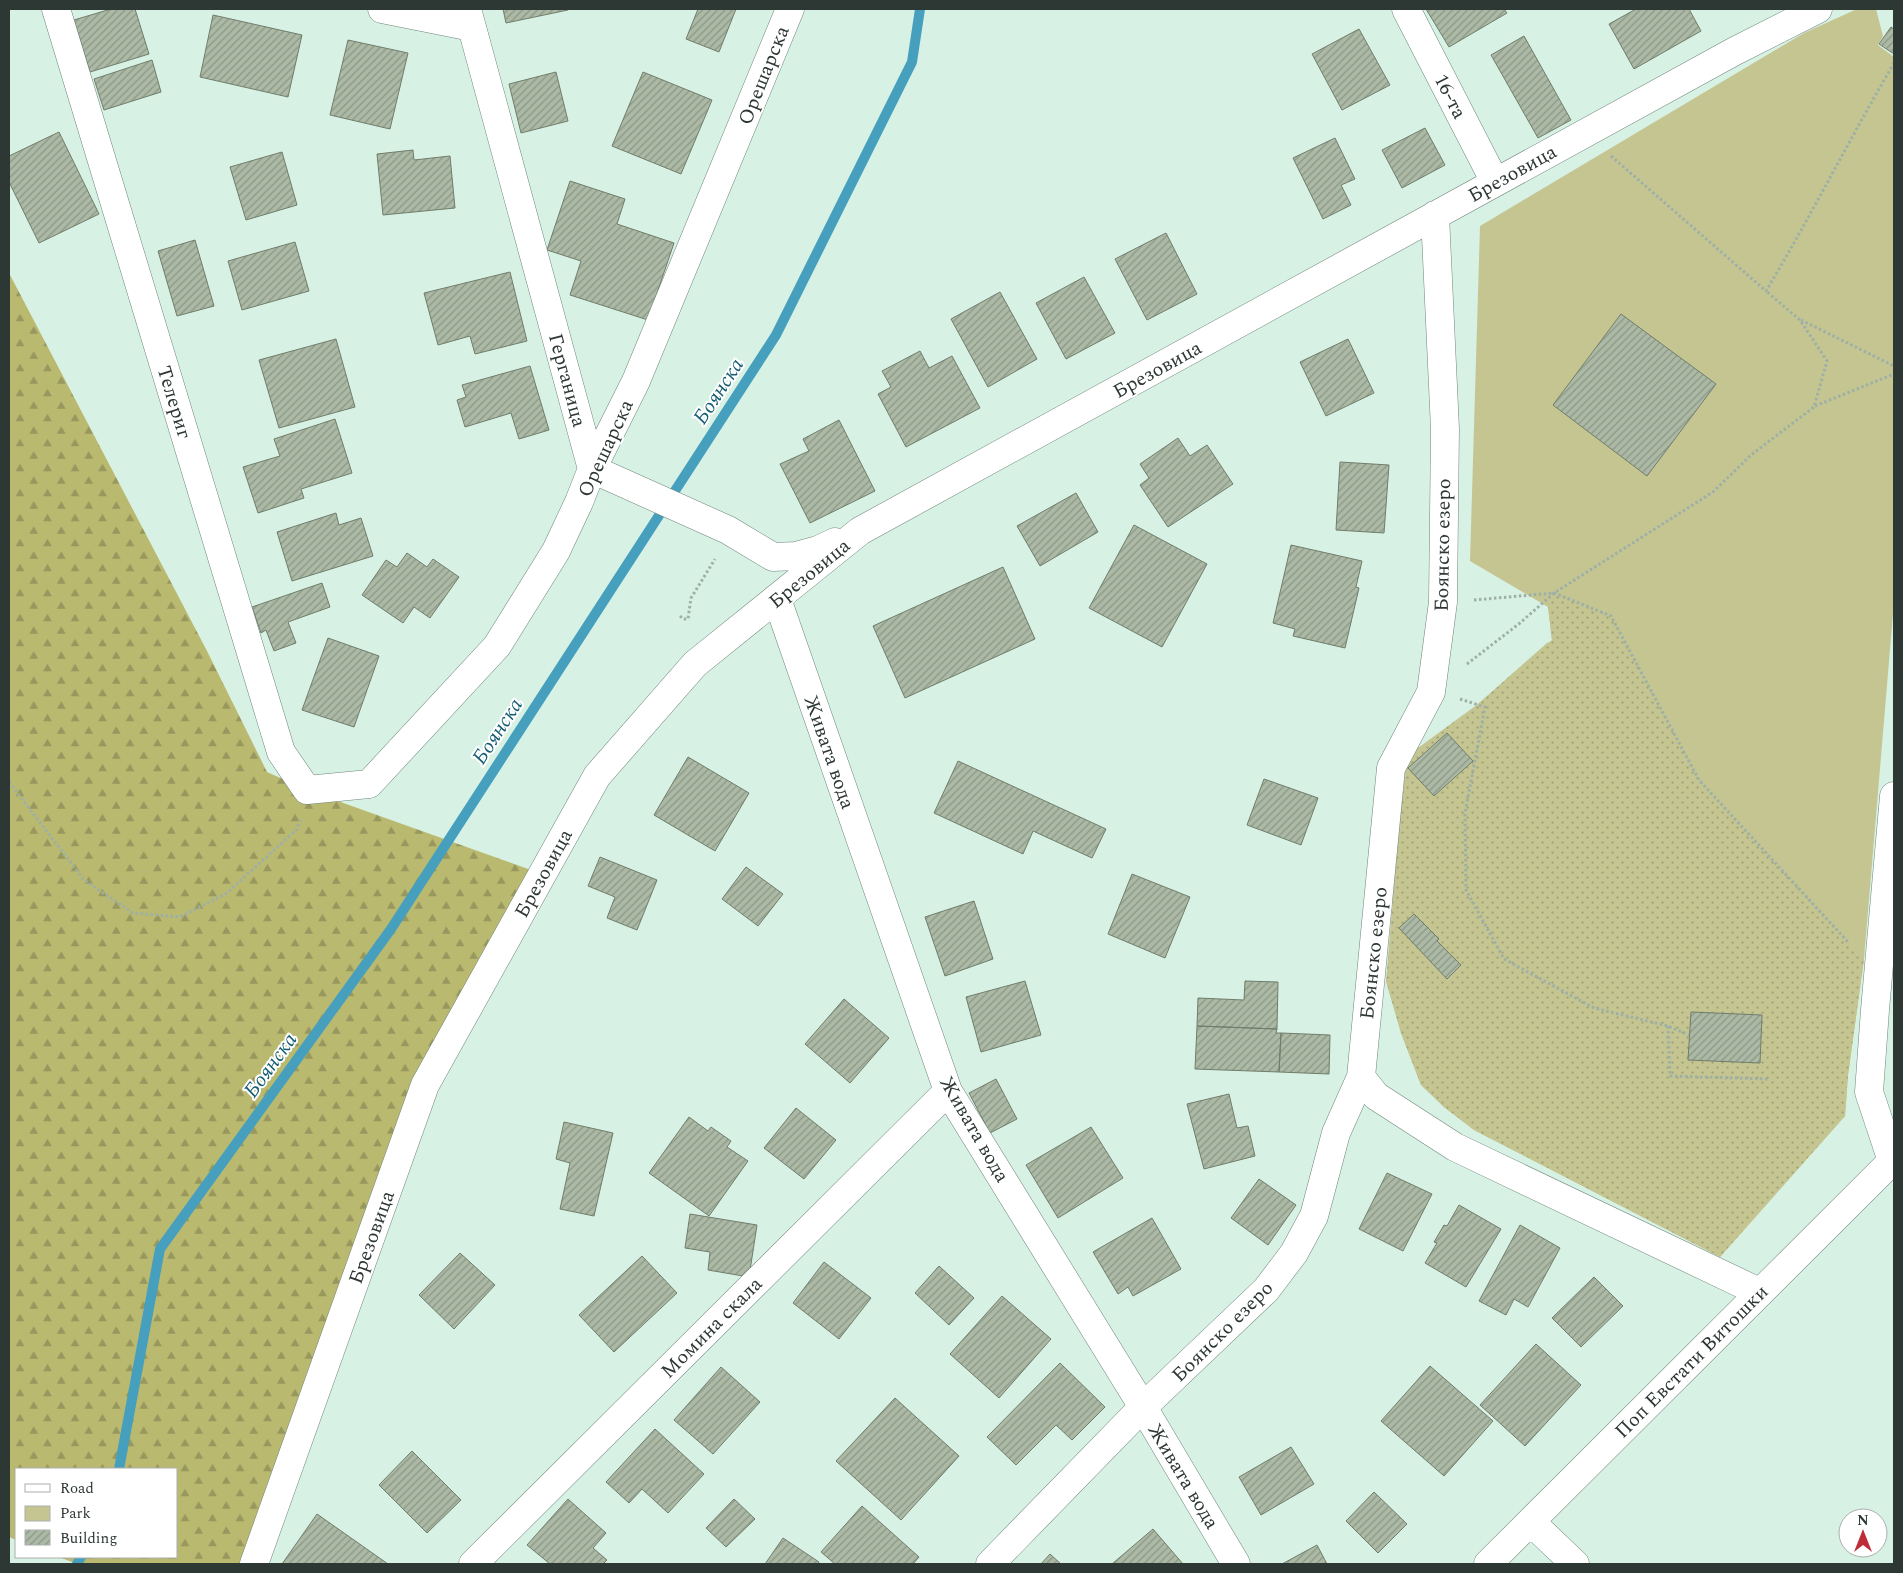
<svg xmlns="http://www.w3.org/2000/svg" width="1903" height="1573" viewBox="0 0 1903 1573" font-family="Spectral,serif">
  <defs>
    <pattern id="forest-firs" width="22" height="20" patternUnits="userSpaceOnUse" patternTransform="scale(1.25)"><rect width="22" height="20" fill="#bab970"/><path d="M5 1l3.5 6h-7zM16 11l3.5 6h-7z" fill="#98975d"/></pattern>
    <pattern id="garden-dots" width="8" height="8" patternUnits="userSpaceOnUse" patternTransform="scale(1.25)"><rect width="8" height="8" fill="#c5c591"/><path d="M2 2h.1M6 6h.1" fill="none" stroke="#a0a177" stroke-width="1.8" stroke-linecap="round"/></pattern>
    <pattern id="building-hatch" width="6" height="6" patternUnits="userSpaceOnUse" patternTransform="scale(1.25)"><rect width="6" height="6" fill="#abb9a5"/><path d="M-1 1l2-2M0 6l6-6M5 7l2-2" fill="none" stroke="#8c9787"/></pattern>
  </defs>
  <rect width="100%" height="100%" fill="#d8f1e5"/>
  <path fill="url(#forest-firs)" d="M9,273L207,651L267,772L307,790L542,874L425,1085L254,1564H77L59,1557H176V1469H16V1540L9,1537Z"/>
  <path fill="#c5c591" d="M1857,9H1876L1883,36L1878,45L1894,57V602L1864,959L1848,1075L1845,1116L1720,1257L1474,1130L1444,1107L1421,1085L1401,1033L1386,981L1478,704L1552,640L1548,607L1470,561L1480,226L1804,33Z"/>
  <path fill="url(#garden-dots)" d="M1554,593L1611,616L1699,780L1864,959L1848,1075L1845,1116L1720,1257L1474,1130L1444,1107L1421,1085L1401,1033L1386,981L1398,837L1407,756L1478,704L1547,643L1552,641L1548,607Z"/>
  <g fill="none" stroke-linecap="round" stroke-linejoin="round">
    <path stroke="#46a0bd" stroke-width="10" d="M119,1469L160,1249L391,929L776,335L912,62L920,9
      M77,1564L81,1557"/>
  </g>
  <path fill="url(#building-hatch)" stroke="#707d6b" d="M111,9H135L149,54L90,72L74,20Z
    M503,9H568V10L506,23Z
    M698,9H736L719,52L686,39Z
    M1426,9H1504L1507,13L1449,47Z
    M1636,9H1689L1701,31L1634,69L1609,24Z
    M213,15L302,35L288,97L200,77Z
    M1891,27L1894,29V54L1879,44Z
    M1359,29L1390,85L1342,110L1312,54Z
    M1524,36L1571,120L1538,138L1491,55Z
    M348,40L408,53L390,129L330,115Z
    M152,60L161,92L104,110L94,79Z
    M556,72L568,121L521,133L509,84Z
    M643,72L712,100L681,174L612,146Z
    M1425,128L1445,165L1402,188L1382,150Z
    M59,132L99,214L39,243L9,182V156Z
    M1335,138L1355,179L1341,185L1351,205L1323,219L1293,158Z
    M413,150L414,160L450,156L455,208L383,215L377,154Z
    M282,152L297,205L246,220L230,167Z
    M570,181L625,199L617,224L674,243L648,320L570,295L581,261L547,250Z
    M1166,233L1197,294L1147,320L1115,259Z
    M195,240L214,306L177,316L158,251Z
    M295,242L309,291L242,310L228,261Z
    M510,272L527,341L475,354L470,336L438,345L424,293Z
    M1084,277L1115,333L1066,359L1036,303Z
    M1000,292L1037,359L988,387L951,319Z
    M1621,314L1716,384L1647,476L1553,405Z
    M336,339L355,407L279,428L259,360Z
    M1348,339L1374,393L1326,416L1300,362Z
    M920,351L929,368L952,356L980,408L906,447L878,394L891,387L882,371Z
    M530,366L549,430L519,439L511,413L465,427L457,400L466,397L462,385Z
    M335,419L352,473L301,489L304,498L258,513L243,467L280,456L274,439Z
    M839,420L875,491L810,523L780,464L809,451L803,439Z
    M1178,438L1190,456L1207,445L1233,484L1168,527L1140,485L1149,478L1140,464Z
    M1340,462L1389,465L1384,533L1336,530Z
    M1076,493L1098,532L1040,566L1017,526Z
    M336,513L339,525L361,518L373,556L292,581L277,532Z
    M1134,525L1207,564L1162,647L1089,608Z
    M1291,545L1362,561L1356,587L1359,588L1345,648L1293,636L1295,629L1273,623Z
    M407,553L427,567L433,559L459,577L430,618L414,607L403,623L362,595L386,560L397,567Z
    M1003,567L1035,639L905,698L873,626Z
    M322,583L330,607L288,622L296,643L274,651L266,630L261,633L252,607Z
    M328,638L379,656L354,727L302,710Z
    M1447,733L1473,761L1434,796L1408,768Z
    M688,757L749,793L715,851L654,815Z
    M958,761L1106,829L1092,858L1033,831L1023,854L934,813Z
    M1264,779L1318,798L1301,845L1247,825Z
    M600,857L657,880L637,930L607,918L615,897L588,886Z
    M746,867L783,894L758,926L722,899Z
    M1132,874L1190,897L1165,958L1108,934Z
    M974,901L993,959L945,976L925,917Z
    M1414,914L1439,939L1437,941L1461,965L1447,979L1399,928Z
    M1025,981L1041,1035L981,1052L966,997Z
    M1245,981L1278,982L1277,1029L1197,1026L1198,998L1244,1000Z
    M844,999L889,1038L850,1083L805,1044Z
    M1691,1012L1762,1015L1760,1063L1688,1060Z
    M1197,1026L1277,1029L1276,1033H1281L1279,1072L1195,1069Z
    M1281,1033L1330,1035L1329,1074L1279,1072Z
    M996,1079L1017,1119L990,1133L969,1093Z
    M1229,1094L1237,1128L1248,1126L1255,1156L1204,1169L1187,1104Z
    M796,1108L836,1140L804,1179L764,1148Z
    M689,1117L708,1131L711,1127L731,1141L727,1147L748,1161L709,1216L649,1173Z
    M564,1122L613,1133L594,1216L560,1209L570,1163L556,1159Z
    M1091,1127L1123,1178L1058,1218L1026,1165Z
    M1387,1173L1432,1194L1403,1251L1359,1229Z
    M1259,1179L1296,1205L1268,1245L1231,1218Z
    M1459,1205L1501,1229L1466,1287L1425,1263L1437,1243L1434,1242L1444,1225L1447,1226Z
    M690,1214L757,1225L749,1277L708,1270L710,1252L685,1248Z
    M1152,1218L1181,1269L1133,1296L1128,1287L1118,1294L1093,1252Z
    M1520,1225L1560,1248L1528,1307L1514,1299L1506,1315L1479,1301Z
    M460,1253L495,1285L454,1329L419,1295Z
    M642,1256L677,1293L614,1352L579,1315Z
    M824,1262L871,1298L839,1339L793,1303Z
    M939,1266L974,1298L949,1325L915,1293Z
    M1594,1277L1623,1306L1581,1347L1552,1318Z
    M1002,1296L1051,1339L999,1398L950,1354Z
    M1536,1344L1581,1385L1525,1446L1480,1405Z
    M1060,1363L1105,1407L1072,1440L1056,1425L1016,1465L987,1437Z
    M1430,1366L1493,1421L1444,1476L1381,1421Z
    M721,1367L760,1402L713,1454L674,1420Z
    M895,1398L959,1456L901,1520L836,1461Z
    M655,1429L704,1474L668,1513L642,1489L629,1503L606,1482Z
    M1291,1447L1314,1484L1261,1515L1239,1477Z
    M412,1451L461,1500L427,1533L379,1485Z
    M1374,1492L1407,1524L1378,1553L1346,1521Z
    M568,1499L606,1533L593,1548L607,1560L603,1564H550L527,1545Z
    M734,1499L755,1519L726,1547L706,1528Z
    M862,1506L919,1557L913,1564H835L821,1552Z
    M317,1514L388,1564H282Z
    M1153,1529L1183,1564H1112Z
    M783,1538L819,1562L818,1564H765Z
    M1317,1545L1327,1564H1282Z
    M1050,1554L1061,1564H1041Z"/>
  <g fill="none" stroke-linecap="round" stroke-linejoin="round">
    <g stroke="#6f867b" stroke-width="29">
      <path id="street" d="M56,9L281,752L307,790L369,784L497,646L556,551L579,502L592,469L636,381L790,9
        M382,9L472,27
        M467,9L592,469
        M1406,9L1495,182
        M592,469L728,530L773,557L796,556L818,550L835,542
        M777,599L948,1091L1143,1407L1236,1564
        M1361,1077L1376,1096L1455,1147L1759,1292
        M1892,1161L1869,1092L1875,1010L1894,796
        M1531,1522L1575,1564
        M254,1564L425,1085L597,776L695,664L860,531L1735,51L1818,9
        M473,1564L948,1091
        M990,1564L1143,1407L1266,1290L1294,1253L1314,1216L1336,1133L1361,1077L1391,768L1431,692L1443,602L1445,429L1435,215
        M1488,1564L1894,1159"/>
    </g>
    <path stroke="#9db0a7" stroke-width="3" stroke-dasharray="2.5 2.5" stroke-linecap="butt" d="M1611,156L1766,291C1811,216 1850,138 1894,63
      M1801,320L1894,366
      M1815,406L1894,374
      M1474,600L1554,593L1611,616L1699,780L1848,942
      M680,616L683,619H688L691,598L715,559
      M1467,664L1520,623L1554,593L1713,492L1751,455L1814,407L1827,361L1800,320L1766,291
      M1460,699L1485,707L1465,813L1466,890L1504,959L1594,1008L1668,1026L1689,1035
      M9,782L84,880L133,913L180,917L227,893L297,829L300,820
      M1668,1026L1670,1076L1768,1079"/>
    <use href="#street" stroke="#fff" stroke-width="28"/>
  </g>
  <g text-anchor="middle" stroke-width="4" stroke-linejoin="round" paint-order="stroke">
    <g font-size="20" fill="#2d3733" stroke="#fff">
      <text transform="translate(763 75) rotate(-68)" y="7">Орешарска</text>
      <text transform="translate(1451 96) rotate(63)" y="7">16-та</text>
      <text transform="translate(1512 173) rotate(-29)" y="7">Брезовица</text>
      <text transform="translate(1157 369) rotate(-29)" y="7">Брезовица</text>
      <text transform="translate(568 380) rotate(75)" y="7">Герганица</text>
      <text transform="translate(175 402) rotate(73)" y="7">Телериг</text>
      <text transform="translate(605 448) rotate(-65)" y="7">Орешарска</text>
      <text transform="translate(1442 545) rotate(-89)" y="7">Боянско езеро</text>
      <text transform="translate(809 573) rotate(-39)" y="7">Брезовица</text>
      <text transform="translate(830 752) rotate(71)" y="7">Живата вода</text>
      <text transform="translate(543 873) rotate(-61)" y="7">Брезовица</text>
      <text transform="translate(1373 953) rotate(-84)" y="7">Боянско езеро</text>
      <text transform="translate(975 1129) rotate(60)" y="7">Живата вода</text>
      <text transform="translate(371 1237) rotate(-70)" y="7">Брезовица</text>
      <text transform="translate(711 1327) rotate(-45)" y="7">Момина скала</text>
      <text transform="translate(1222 1331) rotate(-45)" y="7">Боянско езеро</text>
      <text transform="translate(1691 1361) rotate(-45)" y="7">Поп Евстати Витошки</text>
      <text transform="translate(1184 1476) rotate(59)" y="7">Живата вода</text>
    </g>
    <g font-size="21" font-style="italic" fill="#155d72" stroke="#fff">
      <text transform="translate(718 391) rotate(-57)" y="7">Боянска</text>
      <text transform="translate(497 731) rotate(-57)" y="7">Боянска</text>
      <text transform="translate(270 1065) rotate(-54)" y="7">Боянска</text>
    </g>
  </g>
  <rect width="1903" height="1573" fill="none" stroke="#2d3733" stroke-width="20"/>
  <rect x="15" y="1468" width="162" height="90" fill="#ffffff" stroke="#abafad"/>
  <rect x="25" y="1484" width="25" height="8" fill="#ffffff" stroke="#abafad"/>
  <text x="60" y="1493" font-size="15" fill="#2d3733">Road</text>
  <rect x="25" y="1506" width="25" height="15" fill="#c5c591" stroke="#abafad"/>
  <text x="60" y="1518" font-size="15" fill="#2d3733">Park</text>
  <rect x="25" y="1530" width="25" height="15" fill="url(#building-hatch)" stroke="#abafad"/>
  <text x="60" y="1543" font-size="15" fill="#2d3733">Building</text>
  <g transform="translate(1863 1533)"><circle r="24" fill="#ffffff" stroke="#abafad"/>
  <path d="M0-4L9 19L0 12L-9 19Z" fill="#be2e39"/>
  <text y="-8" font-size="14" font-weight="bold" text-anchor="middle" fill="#2d3733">N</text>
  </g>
</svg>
